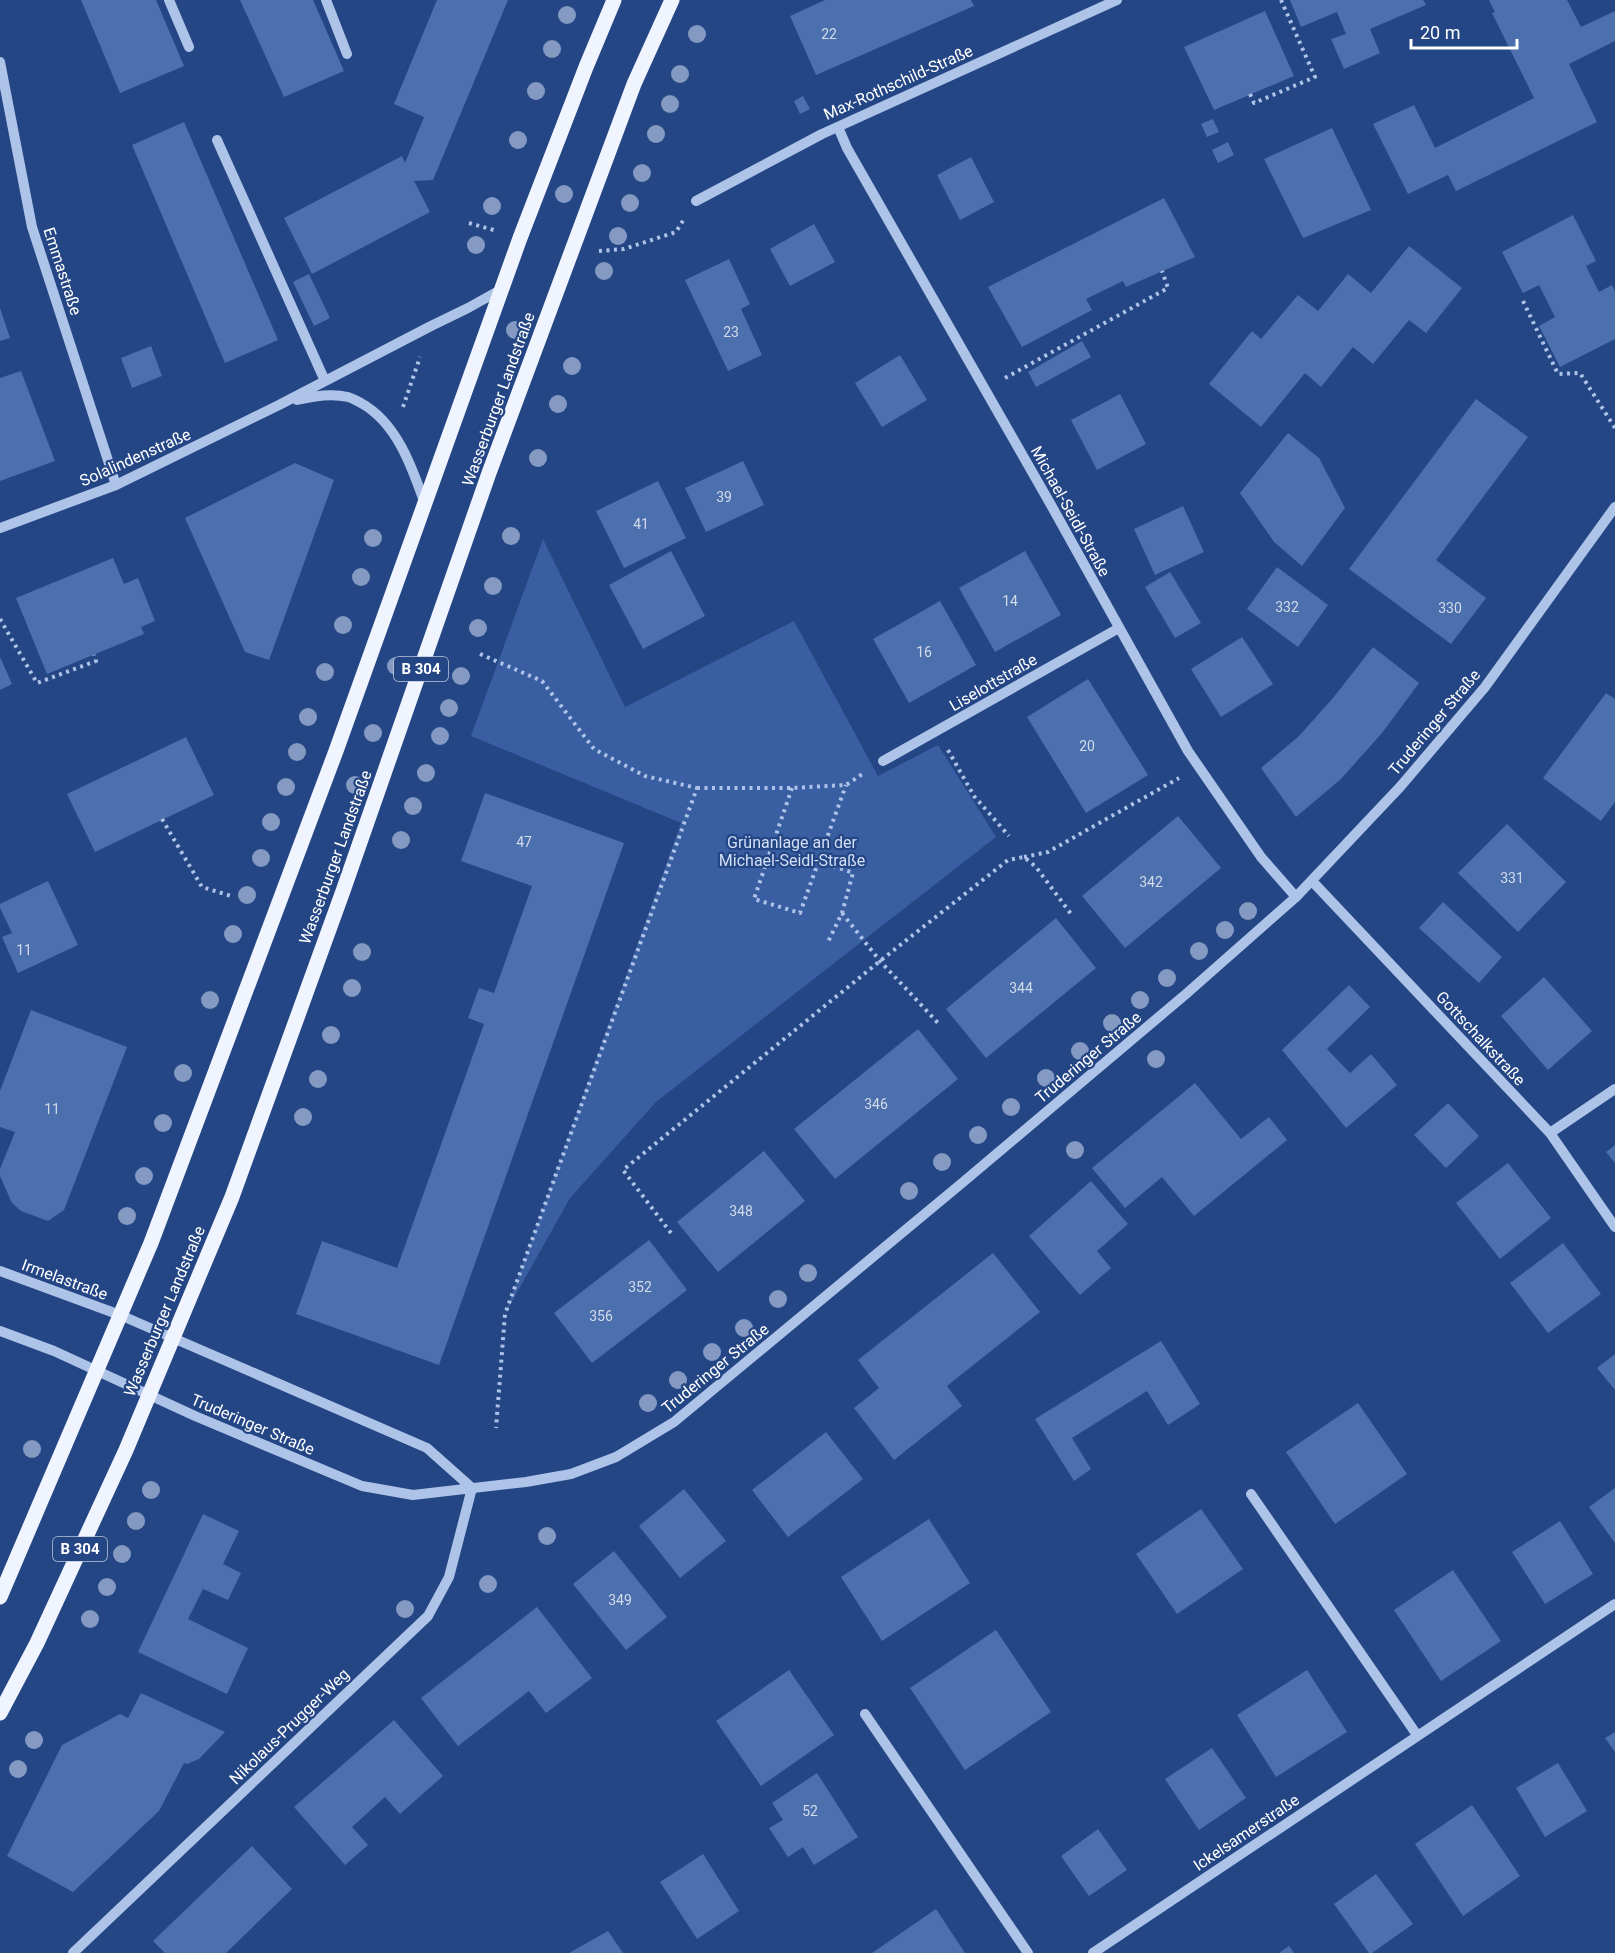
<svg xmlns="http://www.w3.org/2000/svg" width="1615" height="1953" viewBox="0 0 1615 1953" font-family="Roboto,sans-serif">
  <rect width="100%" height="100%" fill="#244685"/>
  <path fill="#395ea1" d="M543,539L625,707L794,621L878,776L938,745L996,837L656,1102L570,1198L505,1314L681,823L471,736Z"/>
  <path fill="#4c6fad" d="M81,0H156L184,66L120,93Z
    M240,0H313L344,71L284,97Z
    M437,0H508L433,180L414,181L430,212L312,274L284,218L402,156L405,163L424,117L394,104Z
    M825,0H971L974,6L816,75L790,16Z
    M1290,0H1423L1426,5L1370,29L1380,53L1344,69L1331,39L1346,34L1337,12L1301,27Z
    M1489,0H1567L1581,27L1615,11V41L1569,64L1597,122L1456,191L1448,175L1408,194L1373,124L1414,105L1435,148L1534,98L1492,13L1495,12Z
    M1265,11L1294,76L1214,110L1184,47Z
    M803,96L810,109L800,114L794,101Z
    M1213,119L1219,132L1207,137L1201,124Z
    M184,122L278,340L225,363L132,145Z
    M1332,128L1371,210L1303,238L1264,159Z
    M1228,142L1234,155L1218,163L1212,150Z
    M971,157L994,202L960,220L937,175Z
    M1164,198L1195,257L1126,287L1123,281L1086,299L1092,310L1022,347L988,287Z
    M1573,215L1596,261L1586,266L1599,292L1612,285L1615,291V339L1560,367L1539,326L1555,317L1539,285L1523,293L1502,252Z
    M814,224L835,262L790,286L770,249Z
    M1409,246L1462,288L1426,333L1409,320L1373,364L1353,347L1321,387L1305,373L1261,427L1209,384L1252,331L1261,339L1298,295L1318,311L1348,274L1371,293Z
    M729,259L750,304L741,309L762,355L728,371L685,280Z
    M309,274L330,318L314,326L293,282Z
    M0,308L10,338L0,341Z
    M1082,341L1091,357L1036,387L1028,372Z
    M151,346L162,376L132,388L121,358Z
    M900,355L927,400L882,427L855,383Z
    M21,371L55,461L0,481V378Z
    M1120,394L1146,444L1097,470L1071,420Z
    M1476,399L1528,437L1436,560L1486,598L1451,644L1349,569Z
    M1288,433L1319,458L1345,508L1302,566L1274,542L1240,493Z
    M743,461L764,505L706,532L685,488Z
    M295,463L334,480L269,660L245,652L185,518Z
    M658,481L686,538L624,568L596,511Z
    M1183,506L1204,552L1155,575L1134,529Z
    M671,551L705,616L643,649L609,585Z
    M1025,551L1061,615L995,652L959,588Z
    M113,558L124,584L138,578L155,621L141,627L144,634L47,674L16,598Z
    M1277,567L1328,605L1298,647L1247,609Z
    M1170,572L1201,623L1175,638L1145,587Z
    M940,601L976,665L909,703L873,639Z
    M1242,637L1273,684L1221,717L1191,669Z
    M1373,647L1419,683L1382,733L1341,779L1296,817L1261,768L1299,736L1333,698Z
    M0,657L12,684L0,690Z
    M1088,679L1148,775L1086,813L1027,717Z
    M1606,693L1615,699V802L1601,821L1543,778Z
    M186,737L214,795L95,852L67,794Z
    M485,793L624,843L439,1365L296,1314L322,1241L397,1268L484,1024L468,1018L479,988L494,993L532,886L461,861Z
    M1178,816L1221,868L1125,948L1082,896Z
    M1507,824L1566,882L1518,932L1458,873Z
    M48,881L78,945L18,973L2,937L12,933L0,908V904Z
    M1443,902L1502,957L1479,983L1419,928Z
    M1056,918L1096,968L986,1058L946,1009Z
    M1544,977L1592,1031L1548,1070L1501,1016Z
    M1349,985L1370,1007L1327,1049L1350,1073L1371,1054L1397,1085L1346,1128L1282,1050Z
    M31,1010L127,1047L64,1210L48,1221L21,1211L12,1203L0,1176V1169L15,1132L0,1127V1091Z
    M918,1029L958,1079L835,1179L794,1129Z
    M1195,1083L1241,1139L1269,1117L1287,1140L1194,1216L1162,1177L1125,1208L1092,1168Z
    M1448,1103L1479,1136L1446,1168L1414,1135Z
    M1615,1145V1163L1606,1152Z
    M764,1151L805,1201L718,1272L677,1222Z
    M1508,1163L1551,1218L1500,1259L1456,1203Z
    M1091,1181L1128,1224L1097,1251L1111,1268L1080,1295L1029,1236Z
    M649,1240L687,1290L592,1363L554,1313Z
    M1563,1243L1601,1294L1548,1333L1510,1283Z
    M993,1253L1040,1312L947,1386L962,1406L894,1460L854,1408L879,1388L858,1360Z
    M1161,1341L1200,1404L1168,1425L1147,1391L1072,1438L1091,1469L1074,1481L1035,1419Z
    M1615,1354V1390L1597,1368Z
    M1358,1403L1407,1474L1335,1524L1286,1452Z
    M826,1432L863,1479L788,1537L752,1490Z
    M1615,1488V1543L1589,1507Z
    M684,1489L726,1541L680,1578L639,1526Z
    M1201,1509L1243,1569L1177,1614L1136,1554Z
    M203,1514L239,1531L223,1564L241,1573L228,1600L203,1589L188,1619L248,1648L227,1694L138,1652Z
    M929,1519L970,1583L882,1641L841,1577Z
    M1560,1521L1593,1574L1545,1604L1512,1552Z
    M614,1551L667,1617L626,1650L573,1584Z
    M1453,1570L1501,1641L1441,1681L1394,1610Z
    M537,1607L592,1678L546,1713L529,1691L458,1746L421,1698Z
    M996,1630L1051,1712L965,1770L910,1688Z
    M789,1670L834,1735L761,1786L716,1721Z
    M1307,1670L1347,1732L1276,1777L1237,1715Z
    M141,1693L225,1732L199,1759L187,1764L184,1763L159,1811L73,1892L7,1856L62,1745L120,1714L128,1718Z
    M394,1720L443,1776L400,1814L385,1797L352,1827L368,1845L345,1865L294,1807Z
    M1615,1732V1752L1605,1738Z
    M1212,1748L1246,1798L1199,1830L1165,1779Z
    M1558,1763L1587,1811L1545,1837L1516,1788Z
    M817,1773L858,1837L814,1865L803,1847L788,1857L769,1828L783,1820L772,1803Z
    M1472,1805L1520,1876L1463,1916L1415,1844Z
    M1098,1829L1127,1870L1089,1896L1061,1856Z
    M252,1846L292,1889L226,1953H165L153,1941Z
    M703,1854L739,1911L697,1939L660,1882Z
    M1376,1874L1413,1924L1372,1953H1369L1334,1904Z
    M936,1909L965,1953H872Z
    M608,1931L623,1953H569Z
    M1289,1946L1294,1953H1279Z"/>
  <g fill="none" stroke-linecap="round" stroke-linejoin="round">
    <path stroke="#aec3e8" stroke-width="4" stroke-dasharray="3 4.5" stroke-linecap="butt" d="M1250,94L1254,103L1315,77L1281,0
      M469,223L497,231
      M599,251L624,249L676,232L684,219
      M1523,301L1558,374L1580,373L1615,428
      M1005,378L1168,288L1162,271
      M403,407L420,357
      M0,619L37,683L96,661L94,655
      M480,654L542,681L594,749L645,776L697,788L505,1314L496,1428
      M948,750L974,796L1009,836
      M697,788H792L846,785L864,773
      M792,788L754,899L800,913L846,785
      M162,819L202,887L231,896
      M1024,857L1048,852L1179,778
      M819,861L853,873L842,913L828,942
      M842,913L880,961L939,1024
      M671,1233L623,1170L880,961L1008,860L1024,857L1036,867L1071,914"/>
    <path stroke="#aec3e8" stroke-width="10" d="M169,0L189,47
      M326,0L347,54
      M0,62L32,227L116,485
      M838,127L847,148L1051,505L1188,751L1261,857L1296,897
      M217,140L325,381
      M696,201L822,134L1117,0
      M297,400C313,396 332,393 348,397C352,398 357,401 361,403C397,423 412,467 425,504
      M0,528L116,485L279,405L431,326L468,308L502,289
      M883,761L1119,628
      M1312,881L1550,1133L1615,1227
      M1550,1133L1615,1089
      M0,1271L120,1315L427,1448L472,1488
      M0,1331L54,1351L195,1416L362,1486L413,1495L526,1482L571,1474L616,1457L674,1422L962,1183L1186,994L1296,897L1400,787L1485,687L1615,507
      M1251,1494L1417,1735
      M865,1714L1028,1953
      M73,1953L428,1616L449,1577L472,1488
      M1093,1953L1615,1604"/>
    <path stroke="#f0f4fe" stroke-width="15" d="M0,1597L151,1243L336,751L520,238L586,67L614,0
      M0,1713L37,1643L126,1450L232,1197L343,891L489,473L634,84L672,0"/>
  </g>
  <g fill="#849ac3">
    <circle cx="567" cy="15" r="9"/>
    <circle cx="697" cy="34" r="9"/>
    <circle cx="552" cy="49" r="9"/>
    <circle cx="680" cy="74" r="9"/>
    <circle cx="536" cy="91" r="9"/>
    <circle cx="670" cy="104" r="9"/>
    <circle cx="656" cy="134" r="9"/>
    <circle cx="518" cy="140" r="9"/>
    <circle cx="642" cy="173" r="9"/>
    <circle cx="564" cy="194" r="9"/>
    <circle cx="630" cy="203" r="9"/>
    <circle cx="492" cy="206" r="9"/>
    <circle cx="618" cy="236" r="9"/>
    <circle cx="476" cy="245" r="9"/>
    <circle cx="604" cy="271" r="9"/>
    <circle cx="515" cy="330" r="9"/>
    <circle cx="572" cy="366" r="9"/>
    <circle cx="558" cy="404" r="9"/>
    <circle cx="538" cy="458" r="9"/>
    <circle cx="511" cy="536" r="9"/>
    <circle cx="373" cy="538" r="9"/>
    <circle cx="361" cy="577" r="9"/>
    <circle cx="493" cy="586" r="9"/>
    <circle cx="343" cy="625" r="9"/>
    <circle cx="478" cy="628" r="9"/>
    <circle cx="396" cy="666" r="9"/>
    <circle cx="325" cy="672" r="9"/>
    <circle cx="461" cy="676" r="9"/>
    <circle cx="449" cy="708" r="9"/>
    <circle cx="308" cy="717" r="9"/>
    <circle cx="373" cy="733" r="9"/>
    <circle cx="440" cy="736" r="9"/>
    <circle cx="297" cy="752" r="9"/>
    <circle cx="426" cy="773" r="9"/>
    <circle cx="355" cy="785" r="9"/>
    <circle cx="286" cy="787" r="9"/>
    <circle cx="413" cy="806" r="9"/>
    <circle cx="271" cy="822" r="9"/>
    <circle cx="401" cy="840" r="9"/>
    <circle cx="261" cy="858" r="9"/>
    <circle cx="247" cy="895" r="9"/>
    <circle cx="1248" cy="911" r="9"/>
    <circle cx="1225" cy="930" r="9"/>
    <circle cx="233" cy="934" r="9"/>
    <circle cx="1199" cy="951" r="9"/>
    <circle cx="362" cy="952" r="9"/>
    <circle cx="1167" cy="978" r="9"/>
    <circle cx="352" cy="988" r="9"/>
    <circle cx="210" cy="1000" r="9"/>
    <circle cx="1140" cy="1000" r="9"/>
    <circle cx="1112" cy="1023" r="9"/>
    <circle cx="331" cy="1035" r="9"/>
    <circle cx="1080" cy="1051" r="9"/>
    <circle cx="1156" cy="1059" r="9"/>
    <circle cx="183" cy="1073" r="9"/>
    <circle cx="1046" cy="1078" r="9"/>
    <circle cx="318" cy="1079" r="9"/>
    <circle cx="1011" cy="1107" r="9"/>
    <circle cx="303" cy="1117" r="9"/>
    <circle cx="163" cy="1123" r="9"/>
    <circle cx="978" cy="1135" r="9"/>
    <circle cx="1075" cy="1150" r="9"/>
    <circle cx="942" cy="1162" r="9"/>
    <circle cx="144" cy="1176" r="9"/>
    <circle cx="909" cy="1191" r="9"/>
    <circle cx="127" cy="1216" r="9"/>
    <circle cx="808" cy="1273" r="9"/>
    <circle cx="778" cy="1299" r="9"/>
    <circle cx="744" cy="1328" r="9"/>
    <circle cx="712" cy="1352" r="9"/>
    <circle cx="678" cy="1380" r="9"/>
    <circle cx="648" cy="1403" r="9"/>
    <circle cx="32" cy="1449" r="9"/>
    <circle cx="151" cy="1490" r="9"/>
    <circle cx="136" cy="1521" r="9"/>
    <circle cx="547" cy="1536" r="9"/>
    <circle cx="122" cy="1554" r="9"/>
    <circle cx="488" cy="1584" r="9"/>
    <circle cx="107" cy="1587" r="9"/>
    <circle cx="405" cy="1609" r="9"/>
    <circle cx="90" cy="1619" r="9"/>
    <circle cx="34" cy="1740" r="9"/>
    <circle cx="18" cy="1769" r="9"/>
  </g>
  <g text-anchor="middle" stroke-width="4.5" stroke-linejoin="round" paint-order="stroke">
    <g font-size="14" fill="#d2dbea">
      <text x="829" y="39">22</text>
      <text x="731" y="337">23</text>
      <text x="724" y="502">39</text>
      <text x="641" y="529">41</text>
      <text x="1010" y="606">14</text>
      <text x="1287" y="612">332</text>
      <text x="1450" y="613">330</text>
      <text x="924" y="657">16</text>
      <text x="1087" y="751">20</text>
      <text x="524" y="847">47</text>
      <text x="1512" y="883">331</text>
      <text x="1151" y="887">342</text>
      <text x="24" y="955">11</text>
      <text x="1021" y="993">344</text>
      <text x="876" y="1109">346</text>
      <text x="52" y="1114">11</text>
      <text x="741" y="1216">348</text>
      <text x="640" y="1292">352</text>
      <text x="601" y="1321">356</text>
      <text x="620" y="1605">349</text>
      <text x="810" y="1816">52</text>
    </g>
    <g fill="#244685" stroke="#bdc8da" stroke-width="1.5">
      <rect x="394" y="657" width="54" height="24" rx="4.5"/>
      <rect x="53" y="1537" width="54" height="24" rx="4.5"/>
    </g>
    <g font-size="15" font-weight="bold" fill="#fff">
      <text x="421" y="674">B 304</text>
      <text x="80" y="1554">B 304</text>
    </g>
    <g font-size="16" fill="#fff" stroke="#244685">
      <text transform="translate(898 82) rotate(-24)" y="6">Max-Rothschild-Straße</text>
      <text transform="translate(63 271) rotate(72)" y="6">Emmastraße</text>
      <text transform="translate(498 399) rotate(-70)" y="6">Wasserburger Landstraße</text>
      <text transform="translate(135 457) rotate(-24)" y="6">Solalindenstraße</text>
      <text transform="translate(1071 511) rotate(61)" y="6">Michael-Seidl-Straße</text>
      <text transform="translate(993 682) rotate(-30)" y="6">Liselottstraße</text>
      <text transform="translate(1434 722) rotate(-50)" y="6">Truderinger Straße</text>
      <text transform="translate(335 857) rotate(-70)" y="6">Wasserburger Landstraße</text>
      <text transform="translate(1481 1038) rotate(47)" y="6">Gottschalkstraße</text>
      <text transform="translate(1088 1057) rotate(-40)" y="6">Truderinger Straße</text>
      <text transform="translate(65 1279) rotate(20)" y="6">Irmelastraße</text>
      <text transform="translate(164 1311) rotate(-67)" y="6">Wasserburger Landstraße</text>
      <text transform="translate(715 1368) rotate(-39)" y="6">Truderinger Straße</text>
      <text transform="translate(253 1424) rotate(23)" y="6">Truderinger Straße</text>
      <text transform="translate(289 1726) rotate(-44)" y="6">Nikolaus-Prugger-Weg</text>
      <text transform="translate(1246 1832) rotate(-34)" y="6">Ickelsamerstraße</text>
    </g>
    <g font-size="16" fill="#d2dff6" stroke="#244685">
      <text x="792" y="848">Grünanlage an der<tspan x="792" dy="18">Michael-Seidl-Straße</tspan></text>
    </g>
  </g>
  <path d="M1411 39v9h106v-9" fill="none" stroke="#ffffff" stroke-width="3"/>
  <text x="1420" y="39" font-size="18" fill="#ffffff" stroke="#244685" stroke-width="4.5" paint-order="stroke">20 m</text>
</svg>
